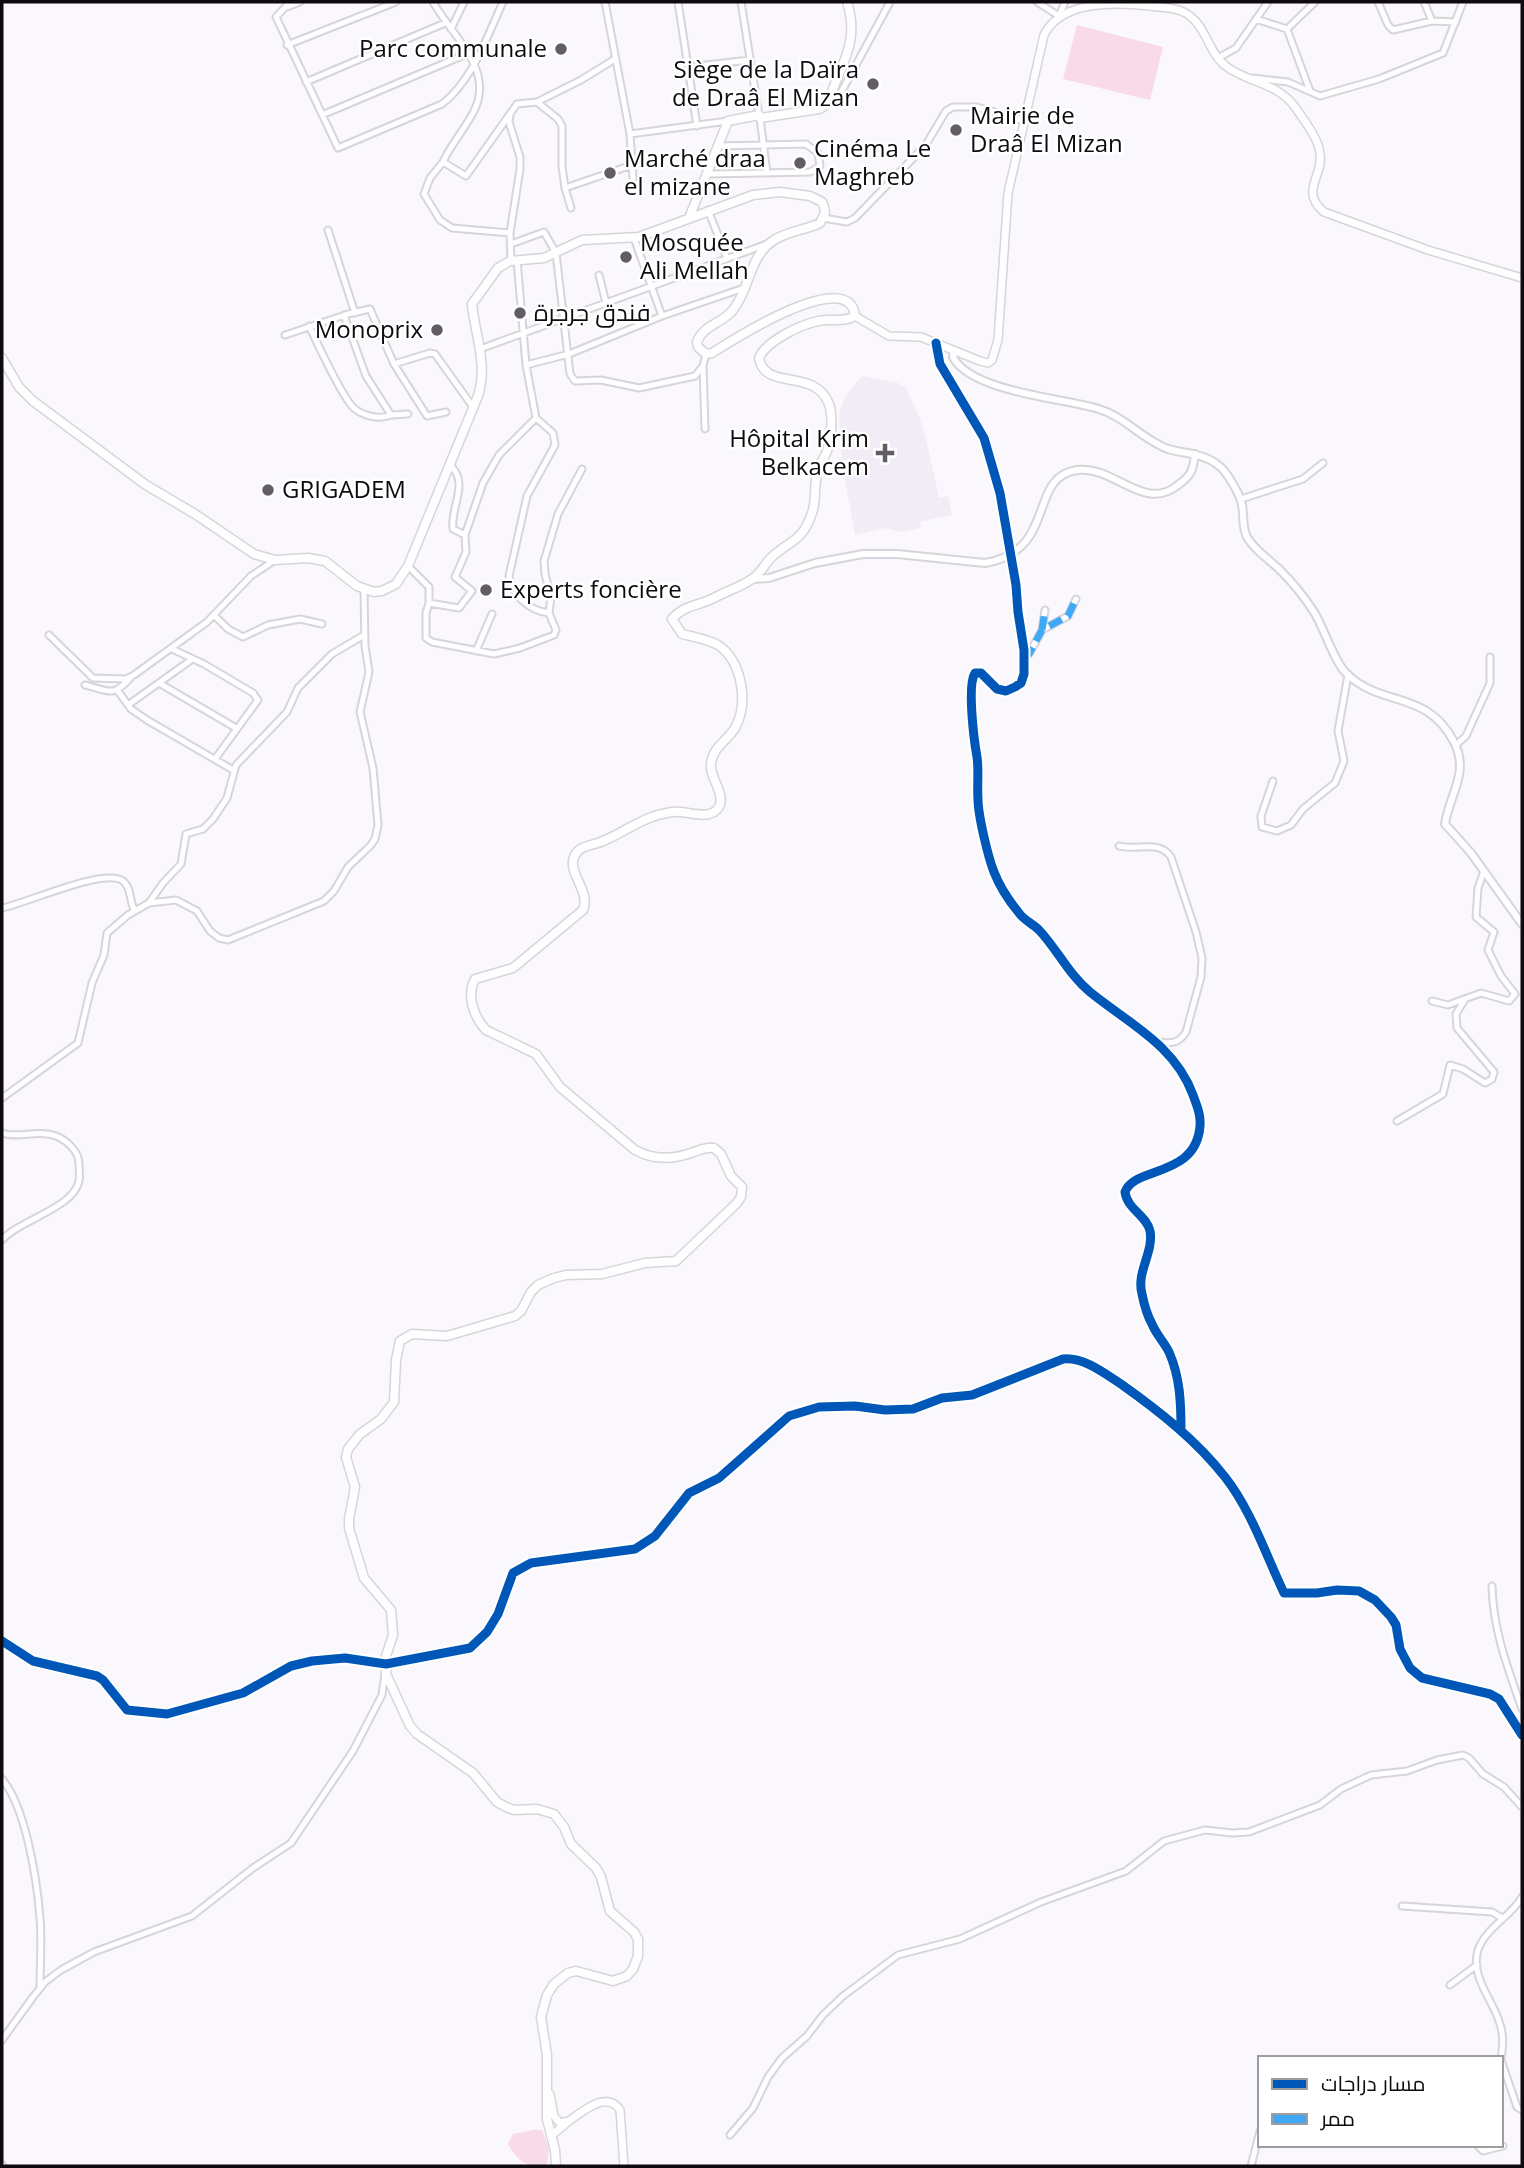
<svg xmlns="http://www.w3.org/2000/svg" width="1524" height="2168" viewBox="0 0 1524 2168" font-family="'Open Sans',Cairo,sans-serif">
  <rect width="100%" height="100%" fill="#faf8fc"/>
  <path fill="#f2ecf7" d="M862,376L898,383L906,388L920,419L927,443L939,498L948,496L952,515L920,522L921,528L903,532L885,528L855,535L842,464L839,415L844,398Z"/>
  <path fill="#f8dae9" d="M1077,25L1163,47L1150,100L1063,79Z
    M534,2130H542L549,2148L547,2166C525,2166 519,2163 508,2144L513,2134Z"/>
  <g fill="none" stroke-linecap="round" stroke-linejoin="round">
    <g stroke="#d8d4db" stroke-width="9">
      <path id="minor" d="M290,2L276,17L338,148L442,104C473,80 487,36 503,2
        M433,2C452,36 495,69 474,111C465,129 451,144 443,162L466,176L517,104L537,102L581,80L615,59
        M605,2L630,134L728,121
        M678,2L697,126
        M741,2L759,115
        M1037,2L1059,16L1065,2
        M1378,2L1388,25L1393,30L1432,21L1456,22
        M1424,2L1432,21
        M287,7L300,2
        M1256,19L1287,29L1315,2
        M451,29L464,2
        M1287,29L1310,91
        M287,45L396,2
        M1218,58L1236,48L1268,2
        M688,67L750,60
        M1253,78L1288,82L1320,96L1379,79L1443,53L1463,2
        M306,82L445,23
        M828,101L839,95L844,87L890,2
        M537,102L558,119L562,126V166L565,188L632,165
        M322,115L469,53
        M510,115L509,122L520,157V169L510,233L511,261
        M760,118L767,173
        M630,134L633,178
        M443,162L430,178L424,194L440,220L452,228L510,233
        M707,174L810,172L820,166L818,153L806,144L717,146
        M565,188L571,208
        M708,210L727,258
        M823,218L847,222L855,218L925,146L946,111L953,107H977L1025,121
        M328,230L355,313
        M634,238L662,316
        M511,244L544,232L556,253L570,374L575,381L601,380L639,388L695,376L703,366L706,354
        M517,260L526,365L569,354L662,316L744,288
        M599,275L606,303
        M309,326C317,342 343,400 355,409C364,416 380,420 391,415L366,376L344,315
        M285,335L348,314L370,309L394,364L430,353L435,354L473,407
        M936,343L940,364L984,438L1000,493L1016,585L1018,612L1024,650V674L1021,683L1015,687L1006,691L997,689L981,673H975C967,685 974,740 977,757C979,771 977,785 978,799C978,815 988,857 994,872C999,885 1010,902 1019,913C1024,920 1033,924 1039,930C1057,949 1069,975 1090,992C1128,1023 1175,1045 1193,1095C1197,1106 1201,1115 1200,1126C1196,1178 1134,1166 1125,1192C1127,1209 1147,1216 1150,1231C1154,1252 1136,1272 1142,1294C1144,1304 1147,1315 1152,1324C1156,1334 1164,1342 1169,1352C1180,1377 1181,1402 1181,1430
        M480,349L767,244
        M394,364L427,416L446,412
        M703,366L705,429
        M391,415L408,414
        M450,465C470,483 450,507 453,529L465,535L483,483L499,455L536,418L526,365
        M1241,499L1303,479L1323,463
        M408,566L429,587V603L459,608L472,591L455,577L466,552L465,535
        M429,603L426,613V638L432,642L494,654L520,648L554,635L556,630L549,613C530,611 511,595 509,576L527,496L555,445L553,433L536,418
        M549,613L551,597L545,574L544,561L558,514L582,469
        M214,615L228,629L243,637L268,625L300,619L322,624
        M1042,630L1045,610
        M49,635L93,678L126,679L134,675L207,622L251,576L275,560
        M172,649L204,664L253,693L258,700L215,759
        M1024,650L1029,654L1042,630L1068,616L1076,599
        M476,651L492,614
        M159,683L236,728
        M85,685C110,691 113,698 131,677
        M118,691L131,709L147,720L233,770
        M128,705L191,660
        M1456,745L1466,736L1490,683V657
        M1273,781L1261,816L1262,827L1277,831L1291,825L1303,809L1335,783L1344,761L1338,731L1348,675
        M1119,846C1139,851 1158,839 1171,857L1196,932L1202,958L1201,977L1186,1032C1178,1045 1170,1043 1156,1042
        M149,903L163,883L181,864L186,834L203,829L213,819L227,798L236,765L287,712L298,688L332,654L364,635
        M2,908C25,904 104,867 123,881C132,888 129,902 135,911
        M1432,1001L1448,1005L1481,993L1509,1001L1515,994L1501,976L1488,950L1494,932L1476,917L1478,888L1484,871
        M2,1098L78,1043L92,983L104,955L107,933L128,915L149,903L176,900L197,911L210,931L219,938L228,940L324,901L334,891L348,867L371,845L375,839L378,825L373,768L360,712L369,672L365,646L364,590
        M1397,1121L1443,1094L1450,1065L1463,1069L1485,1083L1492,1079L1494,1072L1457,1028L1456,1014L1464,1001
        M2,1133C18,1139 37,1129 56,1136C68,1141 79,1152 79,1164C79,1170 80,1176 79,1181C74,1208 19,1220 2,1240
        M1492,1586C1493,1630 1508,1669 1522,1709
        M2,1779C26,1807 37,1881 40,1918C42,1941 40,1965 40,1988
        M1402,1906L1492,1912L1502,1918
        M1450,1985L1477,1965
        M2,2040L33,1997L45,1982L61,1970L94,1952L192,1916L253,1868L291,1843L353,1751L382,1695L385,1674
        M1501,2059C1503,2046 1504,2034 1499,2021C1492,1999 1470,1976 1478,1950C1486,1927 1511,1917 1522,1897
        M1501,2060L1517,2107L1522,2110
        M730,2135L753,2108L768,2077L782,2058L807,2036L823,2015L843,1996L898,1955L960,1939L1041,1902L1126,1871L1164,1841L1205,1830L1232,1833L1249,1832L1320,1805L1341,1789L1371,1775L1407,1771L1437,1760L1463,1755L1469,1758L1483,1774L1504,1787L1522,1807
        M1477,2145L1483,2151L1503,2146
        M2,2164L3,2166
        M1251,2166L1260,2131"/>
    </g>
    <g stroke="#d8d4db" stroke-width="10">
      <path id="tertiary" d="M954,351L953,357C971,392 1063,398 1099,409C1125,417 1143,440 1168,449C1185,454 1203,453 1218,465C1226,470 1241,496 1242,505C1244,515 1242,528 1247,537C1254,550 1270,560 1281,571C1292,582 1305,598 1314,612C1324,628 1334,661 1346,673C1381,708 1427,689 1454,742C1470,773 1449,795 1445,824L1471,853L1522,924
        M753,579L769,578L815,563L863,554H897L985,563C1058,551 1027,477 1077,470C1114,465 1144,513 1178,485C1192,475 1193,470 1195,454
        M2,1641L33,1661L97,1676L103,1680L127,1710L167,1714L243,1693L291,1666L312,1661L345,1658L386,1664L470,1648L487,1632L498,1614L513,1573L531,1563L635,1549L655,1536L689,1493L719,1478L789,1416L819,1407L855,1406L885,1410L913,1409L942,1398L972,1395L1063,1359C1084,1357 1104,1373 1121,1384C1159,1411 1196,1440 1225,1477C1251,1510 1266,1555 1284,1593H1317L1337,1590L1359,1591L1375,1600L1391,1617L1396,1625L1400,1649L1410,1668L1422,1678L1490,1694L1499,1699L1522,1735"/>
    </g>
    <g stroke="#d8d4db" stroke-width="10">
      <path id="secondary" d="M855,316L889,336L921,337L980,361L988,363L992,360L998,340L1008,193L1044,35C1061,0 1115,2 1149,6C1163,8 1179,7 1190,16C1207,29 1209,54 1227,67C1249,83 1278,83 1295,107C1304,120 1318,138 1320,153C1324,176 1299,191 1324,212L1428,250L1522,278
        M550,2094L554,2116L560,2123L569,2121L551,2136
        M569,2121C583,2111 607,2090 620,2110L624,2166"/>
    </g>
    <g stroke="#d8d4db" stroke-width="11">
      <path id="primary" d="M689,218L728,121L759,115L760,118L819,109L824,106C831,97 834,86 838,76C850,50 856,30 847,2
        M2,358L19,387L33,401L146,485L195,514L254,554L275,560L308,558L325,561L357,586L374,592L382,591L396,584L408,566L478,396C488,364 475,335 472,304L498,268L510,261L544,258L582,240L639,237L753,195L780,192L810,196L822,202L824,207L825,213L820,223C806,230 788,231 774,240C749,256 750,289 733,310C723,323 703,325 697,342L698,347L706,354L712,353C731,341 850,264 855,316C844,323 830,318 818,321C800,325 766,341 759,358C765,392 815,367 829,404C833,416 832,439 827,451C824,458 820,464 818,471C813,485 817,500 812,513C803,540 793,539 774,555C765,562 762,573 752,579C741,587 726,591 714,598C698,606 684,605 672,619L682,634C694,637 707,639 718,645C742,661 749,703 735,728C728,740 713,747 711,763C708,778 732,800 714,812C703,819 684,810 672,812C643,816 627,831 603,841C595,845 584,845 578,851C561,869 592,889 583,910L513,968L475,979C466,996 474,1017 486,1030L536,1054L560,1087L635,1150C653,1160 671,1160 691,1153C700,1150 705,1147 714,1148L721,1154L731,1176L742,1187L741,1197L736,1204L676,1261L645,1263L602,1274L566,1275L554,1278L538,1285L531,1292L521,1311L515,1316L447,1336L412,1334L400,1341L396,1360L394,1402L381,1419L360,1434L348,1449L346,1457L355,1487L349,1519V1528L364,1578L391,1610L393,1635L386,1656V1674L410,1726L417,1734L473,1773L497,1802L506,1807L514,1810L537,1809L554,1814L564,1827L571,1844L596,1868L601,1877L610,1911L634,1932L638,1939V1956L633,1969L627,1976L613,1981L576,1971L568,1973L554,1984L547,1995L541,2017L547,2055V2119L555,2150L556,2166"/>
    </g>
    <use href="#minor" stroke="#fefeff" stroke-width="5"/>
    <use href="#tertiary" stroke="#fefeff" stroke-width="6"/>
    <use href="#secondary" stroke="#fefeff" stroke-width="7"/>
    <use href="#primary" stroke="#fefeff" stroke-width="8"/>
    <path stroke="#3fa9f5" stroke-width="7" stroke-dasharray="14 7" stroke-linecap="butt" d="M1042,630L1045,610
      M1024,650L1029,654L1042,630L1068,616L1076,599"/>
    <g stroke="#fff" stroke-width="13">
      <path id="cycleway" d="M936,343L940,364L984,438L1000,493L1016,585L1018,612L1024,650V674L1021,683L1015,687L1006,691L997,689L981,673H975C967,685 974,740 977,757C979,771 977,785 978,799C978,815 988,857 994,872C999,885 1010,902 1019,913C1024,920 1033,924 1039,930C1057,949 1069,975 1090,992C1128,1023 1175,1045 1193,1095C1197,1106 1201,1115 1200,1126C1196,1178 1134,1166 1125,1192C1127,1209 1147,1216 1150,1231C1154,1252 1136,1272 1142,1294C1144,1304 1147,1315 1152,1324C1156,1334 1164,1342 1169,1352C1180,1377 1181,1402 1181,1430
        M2,1641L33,1661L97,1676L103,1680L127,1710L167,1714L243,1693L291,1666L312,1661L345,1658L386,1664L470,1648L487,1632L498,1614L513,1573L531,1563L635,1549L655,1536L689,1493L719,1478L789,1416L819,1407L855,1406L885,1410L913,1409L942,1398L972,1395L1063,1359C1084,1357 1104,1373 1121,1384C1159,1411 1196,1440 1225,1477C1251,1510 1266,1555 1284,1593H1317L1337,1590L1359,1591L1375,1600L1391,1617L1396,1625L1400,1649L1410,1668L1422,1678L1490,1694L1499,1699L1522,1735"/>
    </g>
    <use href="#cycleway" stroke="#0057b8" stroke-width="9"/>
  </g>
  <g fill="#615d63" stroke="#fff" stroke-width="2.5">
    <circle cx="561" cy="49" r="7"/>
    <circle cx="873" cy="84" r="7"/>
    <circle cx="956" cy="130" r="7"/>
    <circle cx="800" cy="163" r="7"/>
    <circle cx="610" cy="173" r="7"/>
    <circle cx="626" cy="257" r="7"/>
    <circle cx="520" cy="313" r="7"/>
    <circle cx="437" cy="330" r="7"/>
    <path d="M881.5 442.5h7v7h7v7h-7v7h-7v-7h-7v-7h7z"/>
    <circle cx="268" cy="490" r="7"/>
    <circle cx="486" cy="590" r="7"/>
  </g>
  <g text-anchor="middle" stroke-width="5" stroke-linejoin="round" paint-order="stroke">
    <g font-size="24" fill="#0e0a10" stroke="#fff" text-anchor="start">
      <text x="547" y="57" text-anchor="end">Parc communale</text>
      <text x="859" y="78" text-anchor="end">Siège de la Daïra<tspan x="859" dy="28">de Draâ El Mizan</tspan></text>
      <text x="970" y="124">Mairie de<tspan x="970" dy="28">Draâ El Mizan</tspan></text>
      <text x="814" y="157">Cinéma Le<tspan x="814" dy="28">Maghreb</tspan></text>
      <text x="624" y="167">Marché draa<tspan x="624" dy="28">el mizane</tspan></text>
      <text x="640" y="251">Mosquée<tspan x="640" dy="28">Ali Mellah</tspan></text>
      <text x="534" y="321">فندق جرجرة</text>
      <text x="423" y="338" text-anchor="end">Monoprix</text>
      <text x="869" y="447" text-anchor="end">Hôpital Krim<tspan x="869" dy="28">Belkacem</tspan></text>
      <text x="282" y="498">GRIGADEM</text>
      <text x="500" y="598">Experts foncière</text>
    </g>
  </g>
  <rect width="1524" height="2168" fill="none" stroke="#0e0a10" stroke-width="7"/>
  <rect x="1258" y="2056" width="245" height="91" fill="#ffffff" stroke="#9f9d9f" stroke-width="2"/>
  <rect x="1272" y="2079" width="35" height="10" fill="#0057b8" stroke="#9f9d9f" stroke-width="2"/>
  <text x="1321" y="2091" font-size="21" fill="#0e0a10">مسار دراجات</text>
  <rect x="1272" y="2114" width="35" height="10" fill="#3fa9f5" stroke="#9f9d9f" stroke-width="2"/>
  <text x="1321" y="2126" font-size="21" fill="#0e0a10">ممر</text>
</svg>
